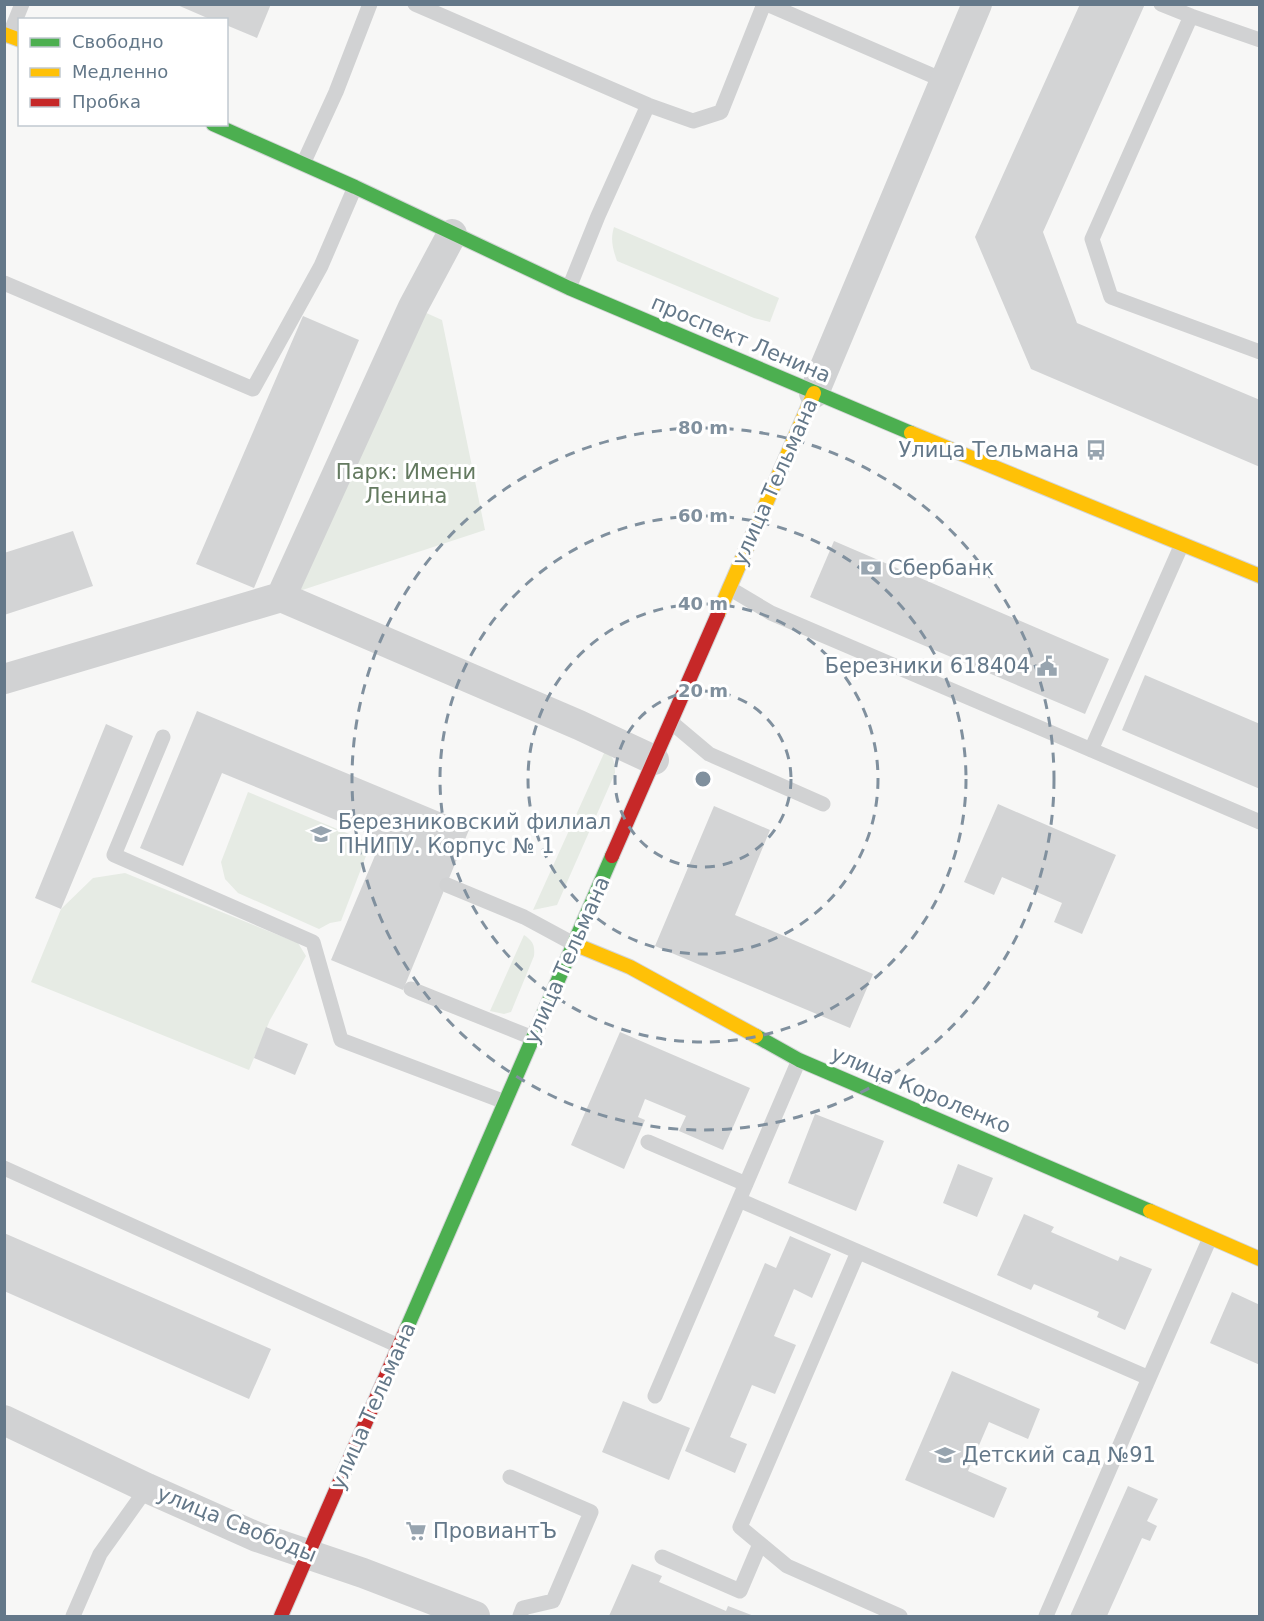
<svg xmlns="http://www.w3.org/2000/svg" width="1264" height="1621" viewBox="0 0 1264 1621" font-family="'DejaVu Sans',sans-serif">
  <rect width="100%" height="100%" fill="#f7f7f6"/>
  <path fill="#e6ebe4" d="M614,227L779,298L770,322L754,318L617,261C613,249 610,240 614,227Z
    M413,307L442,320L485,530L281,597Z
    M605,751C614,756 615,763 615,773L557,905L533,910Z
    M248,792L371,843L341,921L330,923L319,929L238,893L225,879L221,862Z
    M125,873L298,943L306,956L270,1020L249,1070L31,982L61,909L93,878Z
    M524,935C533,941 535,945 534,956L511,1012L504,1014L490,1011Z"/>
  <path fill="#d3d4d5" d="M175,4H271L257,38L226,25V20H212Z
    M1080,4H1145L1043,232L1077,323L1260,400V467L1031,369L975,237Z
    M303,316L359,340L254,588L196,564Z
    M73,531L93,586L4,615V553Z
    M834,541L1109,659L1085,714L810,597Z
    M1145,675L1260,724V789L1122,730Z
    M197,711L471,825L403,990L331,960L382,839L222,773L183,866L140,848Z
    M106,724L133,736L61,909L35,898Z
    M998,804L1116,855L1082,934L1054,922L1062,903L1002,877L994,895L964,882Z
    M714,806L770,830L735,915L873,974L850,1028L655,946Z
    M266,1027L308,1044L295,1075L254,1058Z
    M620,1032L750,1088L723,1150L679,1131L686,1116L645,1099L638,1117L645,1120L624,1169L571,1145Z
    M815,1114L884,1141L856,1211L788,1183Z
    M958,1164L993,1178L977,1217L943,1203Z
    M1024,1214L1054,1227L1051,1232L1118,1261L1120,1256L1152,1269L1125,1330L1097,1317L1099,1312L1034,1284L1031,1290L997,1275Z
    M4,1233L271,1349L249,1399L4,1291Z
    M790,1236L831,1254L812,1298L794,1289L774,1336L796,1345L775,1394L752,1385L730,1437L747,1444L735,1473L685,1451L765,1263L776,1268Z
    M1232,1292L1260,1305V1365L1210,1343Z
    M952,1371L1040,1409L1028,1439L989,1422L968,1471L1007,1488L994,1518L905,1480Z
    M623,1401L690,1428L669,1480L602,1452Z
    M1128,1486L1158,1499L1147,1521L1157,1526L1150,1541L1142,1538L1107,1616H1070Z
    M632,1564L662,1576L659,1582L726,1611L728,1606L754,1616H609Z"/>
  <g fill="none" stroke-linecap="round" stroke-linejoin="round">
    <g stroke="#d3d5d7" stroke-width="16">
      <path id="fast" d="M213,124L355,187L569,288L911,433
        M756,1036L799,1060L1150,1211
        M406,1330L612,856"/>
    </g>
    <g stroke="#d3d5d7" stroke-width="16">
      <path id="slow" d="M4,34L20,40
        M911,433L1260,576
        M718,614L814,393
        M574,944L630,967L756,1036
        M1150,1211L1260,1259"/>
    </g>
    <g stroke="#d3d5d7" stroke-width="16">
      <path id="jam" d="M612,856L718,614
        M281,1616L406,1330"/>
    </g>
    <path stroke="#d1d2d3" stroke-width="15" d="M415,4L648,105L693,121L721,112L764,4
      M767,4L945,81
      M1161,4L1191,16
      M9,36L22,4
      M1260,40L1191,16L1092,239L1111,297L1260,352
      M303,164L336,92L370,4
      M4,283L253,389L321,266L355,187
      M569,288L598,216L648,105
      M729,588L771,613L1260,822
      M671,722L709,754L823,804
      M163,737L114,855L313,942L341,1040L505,1102
      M1091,750L1182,544
      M447,885L524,917L574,944
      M411,989L533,1038
      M799,1060L739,1200L1149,1378L1210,1238
      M648,1142L746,1184
      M4,1168L399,1346
      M858,1252L740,1527L787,1566L900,1616
      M655,1396L739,1200
      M510,1477L591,1512L553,1601L523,1608L520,1616
      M662,1557L740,1591L760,1544
      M73,1616L100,1554L147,1488
      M1046,1616L1149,1378"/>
    <path stroke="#d1d2d3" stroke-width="30" d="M814,393L977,4
      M281,597L579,725L654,760
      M281,597L413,307L452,234
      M4,679L281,597
      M4,1420L147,1488L257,1537L363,1573L475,1616"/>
    <use href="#fast" stroke="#4caf50" stroke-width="14"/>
    <use href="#slow" stroke="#ffc107" stroke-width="14"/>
    <use href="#jam" stroke="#c62828" stroke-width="14"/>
  </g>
  <g fill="none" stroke="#80909e" stroke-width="3" stroke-dasharray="10 8">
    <circle cx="703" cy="779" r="88"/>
    <circle cx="703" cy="779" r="175"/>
    <circle cx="703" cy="779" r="263"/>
    <circle cx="703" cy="779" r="351"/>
  </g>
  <defs>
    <g id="bus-bare" transform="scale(1.62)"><path d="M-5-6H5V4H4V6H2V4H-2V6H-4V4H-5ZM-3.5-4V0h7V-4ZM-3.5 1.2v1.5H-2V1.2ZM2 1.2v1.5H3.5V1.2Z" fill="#97a4af" stroke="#fff" stroke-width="2.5" paint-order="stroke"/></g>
    <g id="bank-bare" transform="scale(1.62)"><path d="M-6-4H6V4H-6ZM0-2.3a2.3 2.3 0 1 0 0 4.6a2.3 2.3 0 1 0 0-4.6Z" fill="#97a4af" stroke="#fff" stroke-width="2.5" paint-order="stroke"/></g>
    <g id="civic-bare" transform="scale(1.62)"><path d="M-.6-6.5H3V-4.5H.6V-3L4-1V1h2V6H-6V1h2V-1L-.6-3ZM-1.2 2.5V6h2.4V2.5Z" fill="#97a4af" stroke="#fff" stroke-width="2.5" paint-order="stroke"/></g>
    <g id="university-bare" transform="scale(1.62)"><path d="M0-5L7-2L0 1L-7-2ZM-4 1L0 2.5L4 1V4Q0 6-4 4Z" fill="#97a4af" stroke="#fff" stroke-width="2.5" paint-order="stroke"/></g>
    <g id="school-bare" transform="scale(1.62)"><path d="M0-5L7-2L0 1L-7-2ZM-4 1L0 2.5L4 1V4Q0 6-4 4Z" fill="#97a4af" stroke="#fff" stroke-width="2.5" paint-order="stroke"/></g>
    <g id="supermarket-bare" transform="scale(1.62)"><path d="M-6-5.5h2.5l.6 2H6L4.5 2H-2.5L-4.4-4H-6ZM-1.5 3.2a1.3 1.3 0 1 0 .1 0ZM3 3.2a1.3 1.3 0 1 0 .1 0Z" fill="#97a4af" stroke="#fff" stroke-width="2.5" paint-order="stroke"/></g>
  </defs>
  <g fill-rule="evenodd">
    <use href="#bus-bare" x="1096" y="450"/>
    <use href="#bank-bare" x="871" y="568"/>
    <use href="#civic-bare" x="1047" y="666"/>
    <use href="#university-bare" x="321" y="834"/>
    <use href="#school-bare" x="945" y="1455"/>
    <use href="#supermarket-bare" x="416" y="1531"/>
  </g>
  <g text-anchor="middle" stroke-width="6" stroke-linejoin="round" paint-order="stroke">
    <g font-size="21" fill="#647889" stroke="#fff">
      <text transform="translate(741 339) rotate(23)" y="7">проспект Ленина</text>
      <text transform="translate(775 482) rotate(-66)" y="7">улица Тельмана</text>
      <text transform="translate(567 960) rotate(-66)" y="7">улица Тельмана</text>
      <text transform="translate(921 1090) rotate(23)" y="7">улица Короленко</text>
      <text transform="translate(373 1406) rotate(-66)" y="7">улица Тельмана</text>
      <text transform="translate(237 1524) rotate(22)" y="7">улица Свободы</text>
    </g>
    <g font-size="21" fill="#647889" stroke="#fff" text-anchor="start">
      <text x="1079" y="457" text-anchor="end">Улица Тельмана</text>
      <text x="888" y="575">Сбербанк</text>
      <text x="1030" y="673" text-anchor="end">Березники 618404</text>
      <text x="338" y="829">Березниковский филиал<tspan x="338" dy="24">ПНИПУ. Корпус № 1</tspan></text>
      <text x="962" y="1462">Детский сад №91</text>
      <text x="433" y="1538">ПровиантЪ</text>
    </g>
    <g font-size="21" fill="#647a60" stroke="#fff">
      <text x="406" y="479">Парк: Имени<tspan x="406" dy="24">Ленина</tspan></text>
    </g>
  </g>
  <circle cx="703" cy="779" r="9" fill="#80909e" stroke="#fff" stroke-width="3"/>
  <g font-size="18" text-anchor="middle" font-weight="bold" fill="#80909e" stroke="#fff" stroke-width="6" stroke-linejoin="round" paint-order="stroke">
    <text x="703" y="434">80 m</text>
    <text x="703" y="522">60 m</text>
    <text x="703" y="610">40 m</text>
    <text x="703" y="697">20 m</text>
  </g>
  <rect width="1264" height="1621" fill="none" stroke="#647889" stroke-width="12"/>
  <rect x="18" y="18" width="210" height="108" fill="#ffffff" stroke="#c1c9d0" stroke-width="1.5"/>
  <rect x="30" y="38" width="30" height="9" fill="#4caf50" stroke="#c1c9d0" stroke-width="1.5"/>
  <text x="72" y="48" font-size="18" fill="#647889">Свободно</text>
  <rect x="30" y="68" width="30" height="9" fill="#ffc107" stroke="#c1c9d0" stroke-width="1.5"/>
  <text x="72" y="78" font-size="18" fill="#647889">Медленно</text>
  <rect x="30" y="98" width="30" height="9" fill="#c62828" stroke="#c1c9d0" stroke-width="1.5"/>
  <text x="72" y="108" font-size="18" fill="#647889">Пробка</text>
</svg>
